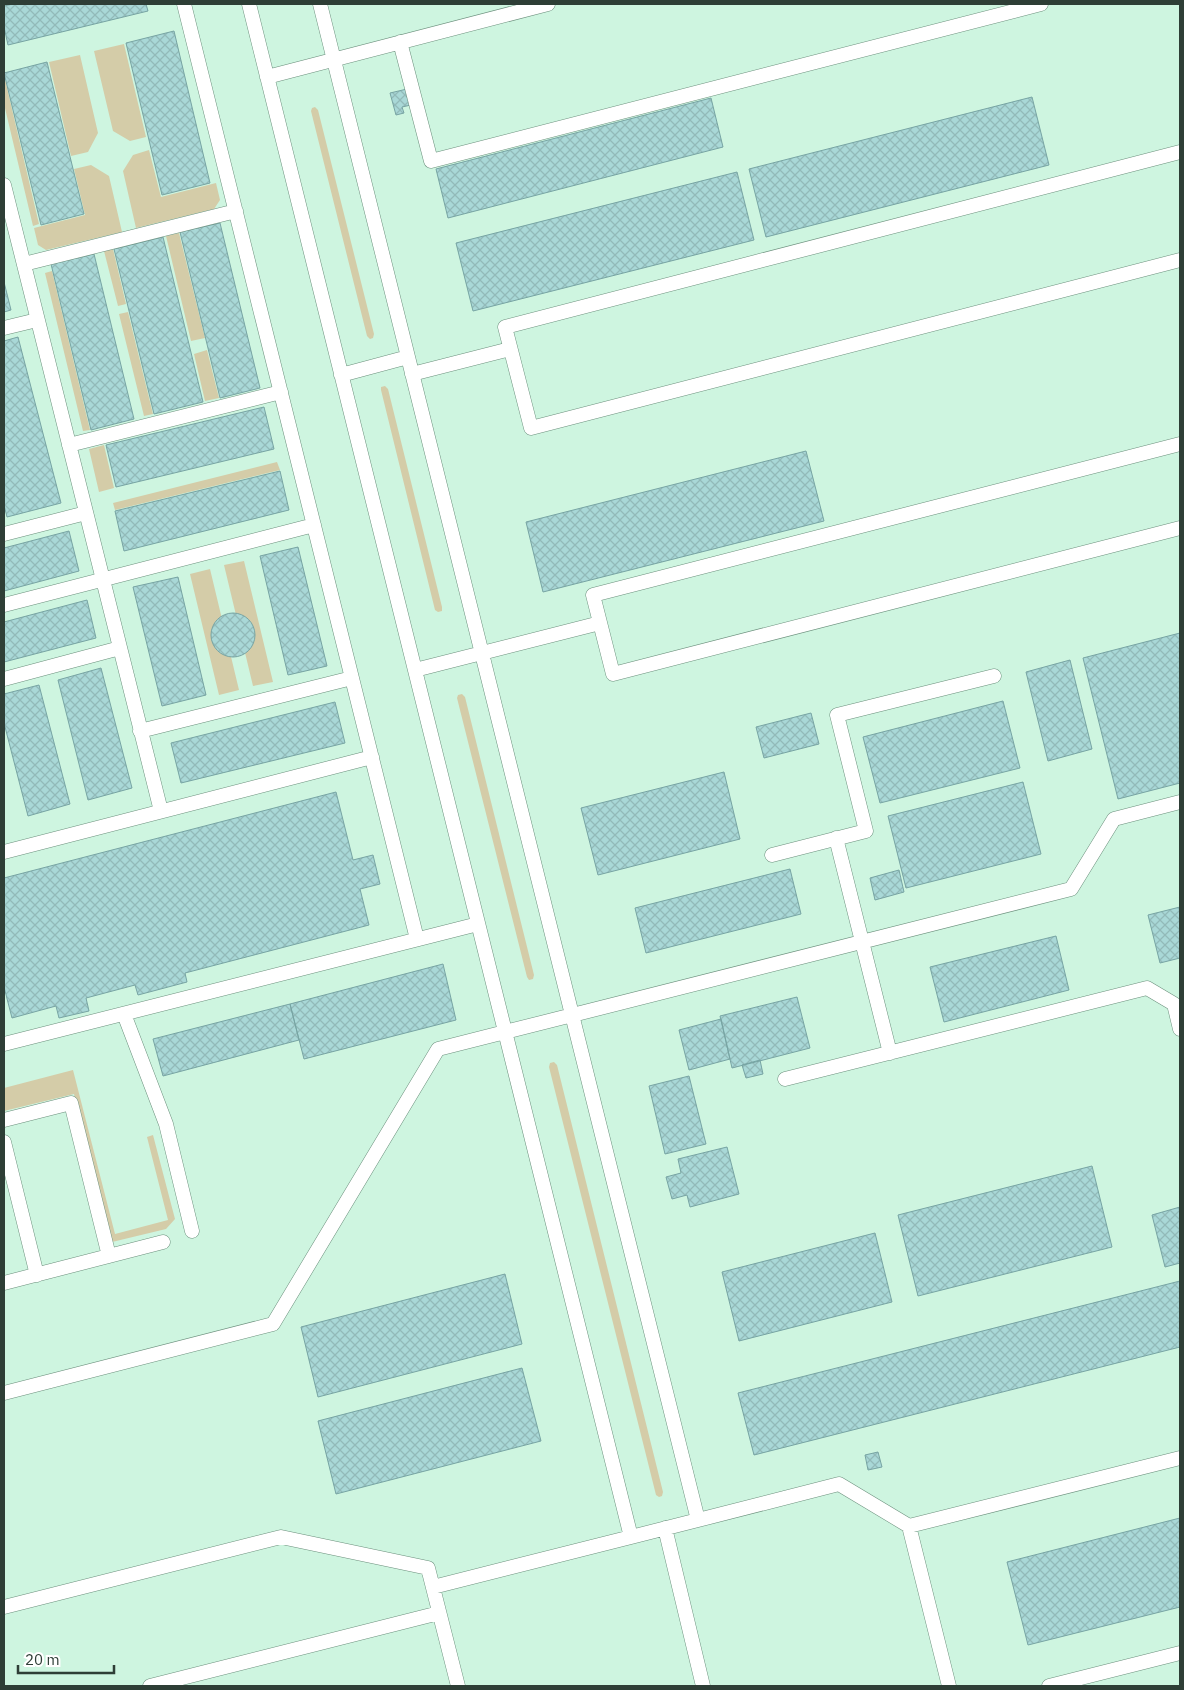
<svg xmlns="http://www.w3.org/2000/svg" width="1184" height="1690" viewBox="0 0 1184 1690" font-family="'IBM Plex Sans',sans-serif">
  <defs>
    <pattern id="building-cross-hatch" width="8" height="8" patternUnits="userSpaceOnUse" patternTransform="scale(1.25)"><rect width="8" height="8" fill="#a9d8d7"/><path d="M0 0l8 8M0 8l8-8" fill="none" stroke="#92bab9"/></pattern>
  </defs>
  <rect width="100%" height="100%" fill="#cef5e0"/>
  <path fill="#d4cca8" d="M124,44L146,137L130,141L113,131L94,51Z
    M80,55L98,133L88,152L71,156L49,62Z
    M4,75L39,224L33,226L4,104Z
    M315,107L318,110L374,334L373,338L370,339L367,336L311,111L312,108Z
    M149,150L161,197L216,183L220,200L214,209L136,228L123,171L133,155Z
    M91,165L109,176L122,232L46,250L38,245L34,228L85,215L74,169Z
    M179,233L205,338L191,341L166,236Z
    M113,249L126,304L118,306L104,251Z
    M52,271L90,430L83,431L45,273Z
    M128,312L153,414L144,416L119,314Z
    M207,350L219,398L205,401L194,354Z
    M385,386L388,389L442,607V611L438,612L435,610L381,390V387Z
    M104,445L114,488L99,492L89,449Z
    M277,462L280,470L115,510L113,503Z
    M244,561L273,682L253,686L224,565Z
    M210,569L239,690L219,695L190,574Z
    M462,694L465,697L534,975L533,979L529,980L527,977L457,698L458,695Z
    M554,1062L557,1065L663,1492L662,1496L659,1497L656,1495L549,1067L550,1063Z
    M73,1070L115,1234L168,1220L147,1137L153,1135L175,1219L166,1229L112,1242L74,1094L4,1111V1088Z"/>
  <path fill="url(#building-cross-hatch)" stroke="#77a4a3" d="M13,4H146L148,11L8,45L4,27V6Z
    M174,31L210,183L162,195L126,43Z
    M47,62L84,214L41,225L4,73Z
    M407,89L411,105L402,107L404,113L396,115L390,93Z
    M1032,97L1049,165L766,237L749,169Z
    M711,98L723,147L448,218L436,169Z
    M737,172L754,240L473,311L456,243Z
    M220,223L260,388L220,398L180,232Z
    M163,237L203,402L154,414L114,249Z
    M94,254L134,419L91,430L51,264Z
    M4,282L11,310L4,312Z
    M18,337L61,503L7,517L4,505V341Z
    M264,407L274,449L116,487L106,445Z
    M806,451L824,521L543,592L526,522Z
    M280,471L289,510L124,551L115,511Z
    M69,531L79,571L4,591V548Z
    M298,547L327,666L288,675L260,556Z
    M178,577L206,695L162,706L133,587Z
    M87,600L96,638L4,662V622Z
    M211 635a22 22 0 1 1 44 0a22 22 0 1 1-44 0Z
    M1180,633V783L1118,799L1083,658Z
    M1070,660L1092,749L1048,761L1026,672Z
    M101,668L132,788L88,800L58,680Z
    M39,685L70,804L28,816L4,723V694Z
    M1003,701L1020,768L880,803L863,737Z
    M335,702L345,743L181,783L171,743Z
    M811,713L819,744L764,758L756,727Z
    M724,772L740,839L598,875L581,808Z
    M1023,782L1041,854L906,888L888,816Z
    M336,792L353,860L373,855L380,884L360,889L369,925L185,973L187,982L138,995L135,985L86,998L89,1011L59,1018L56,1006L12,1018L4,987V878Z
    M790,869L801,914L646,953L635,908Z
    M899,870L904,892L875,900L870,878Z
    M1180,907V958L1160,963L1148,915Z
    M1056,936L1069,990L944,1022L930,967Z
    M443,964L456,1020L304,1059L290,1004Z
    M797,997L810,1048L732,1068L720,1016Z
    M290,1004L299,1040L163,1076L153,1039Z
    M721,1019L730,1059L689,1070L679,1030Z
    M760,1060L763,1074L746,1078L742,1065Z
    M689,1076L706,1144L665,1154L649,1086Z
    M727,1147L739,1194L690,1207L687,1195L672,1199L666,1177L681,1173L678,1159Z
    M1092,1166L1112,1247L918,1296L898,1215Z
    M1180,1207V1263L1165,1267L1152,1215Z
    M875,1233L892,1302L739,1341L722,1272Z
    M505,1274L522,1344L318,1397L301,1327Z
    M1180,1281V1347L754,1455L738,1393Z
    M522,1368L541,1441L336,1494L318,1421Z
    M878,1452L882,1467L868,1470L865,1455Z
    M1180,1518V1607L1028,1645L1007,1562Z"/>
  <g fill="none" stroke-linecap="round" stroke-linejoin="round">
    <g stroke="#6c907d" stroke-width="15">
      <path id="lane" d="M184,4L417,939
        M249,4L631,1537L698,1520L320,4
        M400,42L431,161L1041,4
        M267,77L548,4
        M1180,152L505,327L531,428L1180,260
        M4,185L161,811
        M24,264L236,211
        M4,328L37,320
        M412,374L510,349
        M341,375L408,357
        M1180,444L593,595L613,674L1180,528
        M69,445L281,392
        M4,534L86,513
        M4,605L314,525
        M415,670L600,623
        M4,679L120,648
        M140,731L352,678
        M836,838L890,1053
        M4,852L372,757
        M772,855L866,831L837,715L994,676
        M124,1014L166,1124L192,1231
        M4,1044L478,924
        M785,1079L1147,988L1174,1004L1180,1029
        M4,1120L71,1103L109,1256
        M4,1142L37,1275
        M4,1283L163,1242
        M4,1393L273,1324L438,1049L1071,889L1114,819L1180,802
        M698,1520L839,1484L909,1526
        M665,1528L703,1686
        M433,1587L631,1537
        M4,1607L281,1537L428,1568L458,1686
        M150,1686L439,1613
        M949,1686L909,1526L1180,1458
        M1049,1686L1180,1653"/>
    </g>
    <use href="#lane" stroke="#fff" stroke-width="14"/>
  </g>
  <rect width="1184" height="1690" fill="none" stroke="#2e3e36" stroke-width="10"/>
  <path d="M18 1665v8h96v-8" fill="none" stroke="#2e3e36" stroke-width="2.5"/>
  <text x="25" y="1665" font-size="15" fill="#2e3e36" stroke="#ffffff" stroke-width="4" paint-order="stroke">20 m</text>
</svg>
